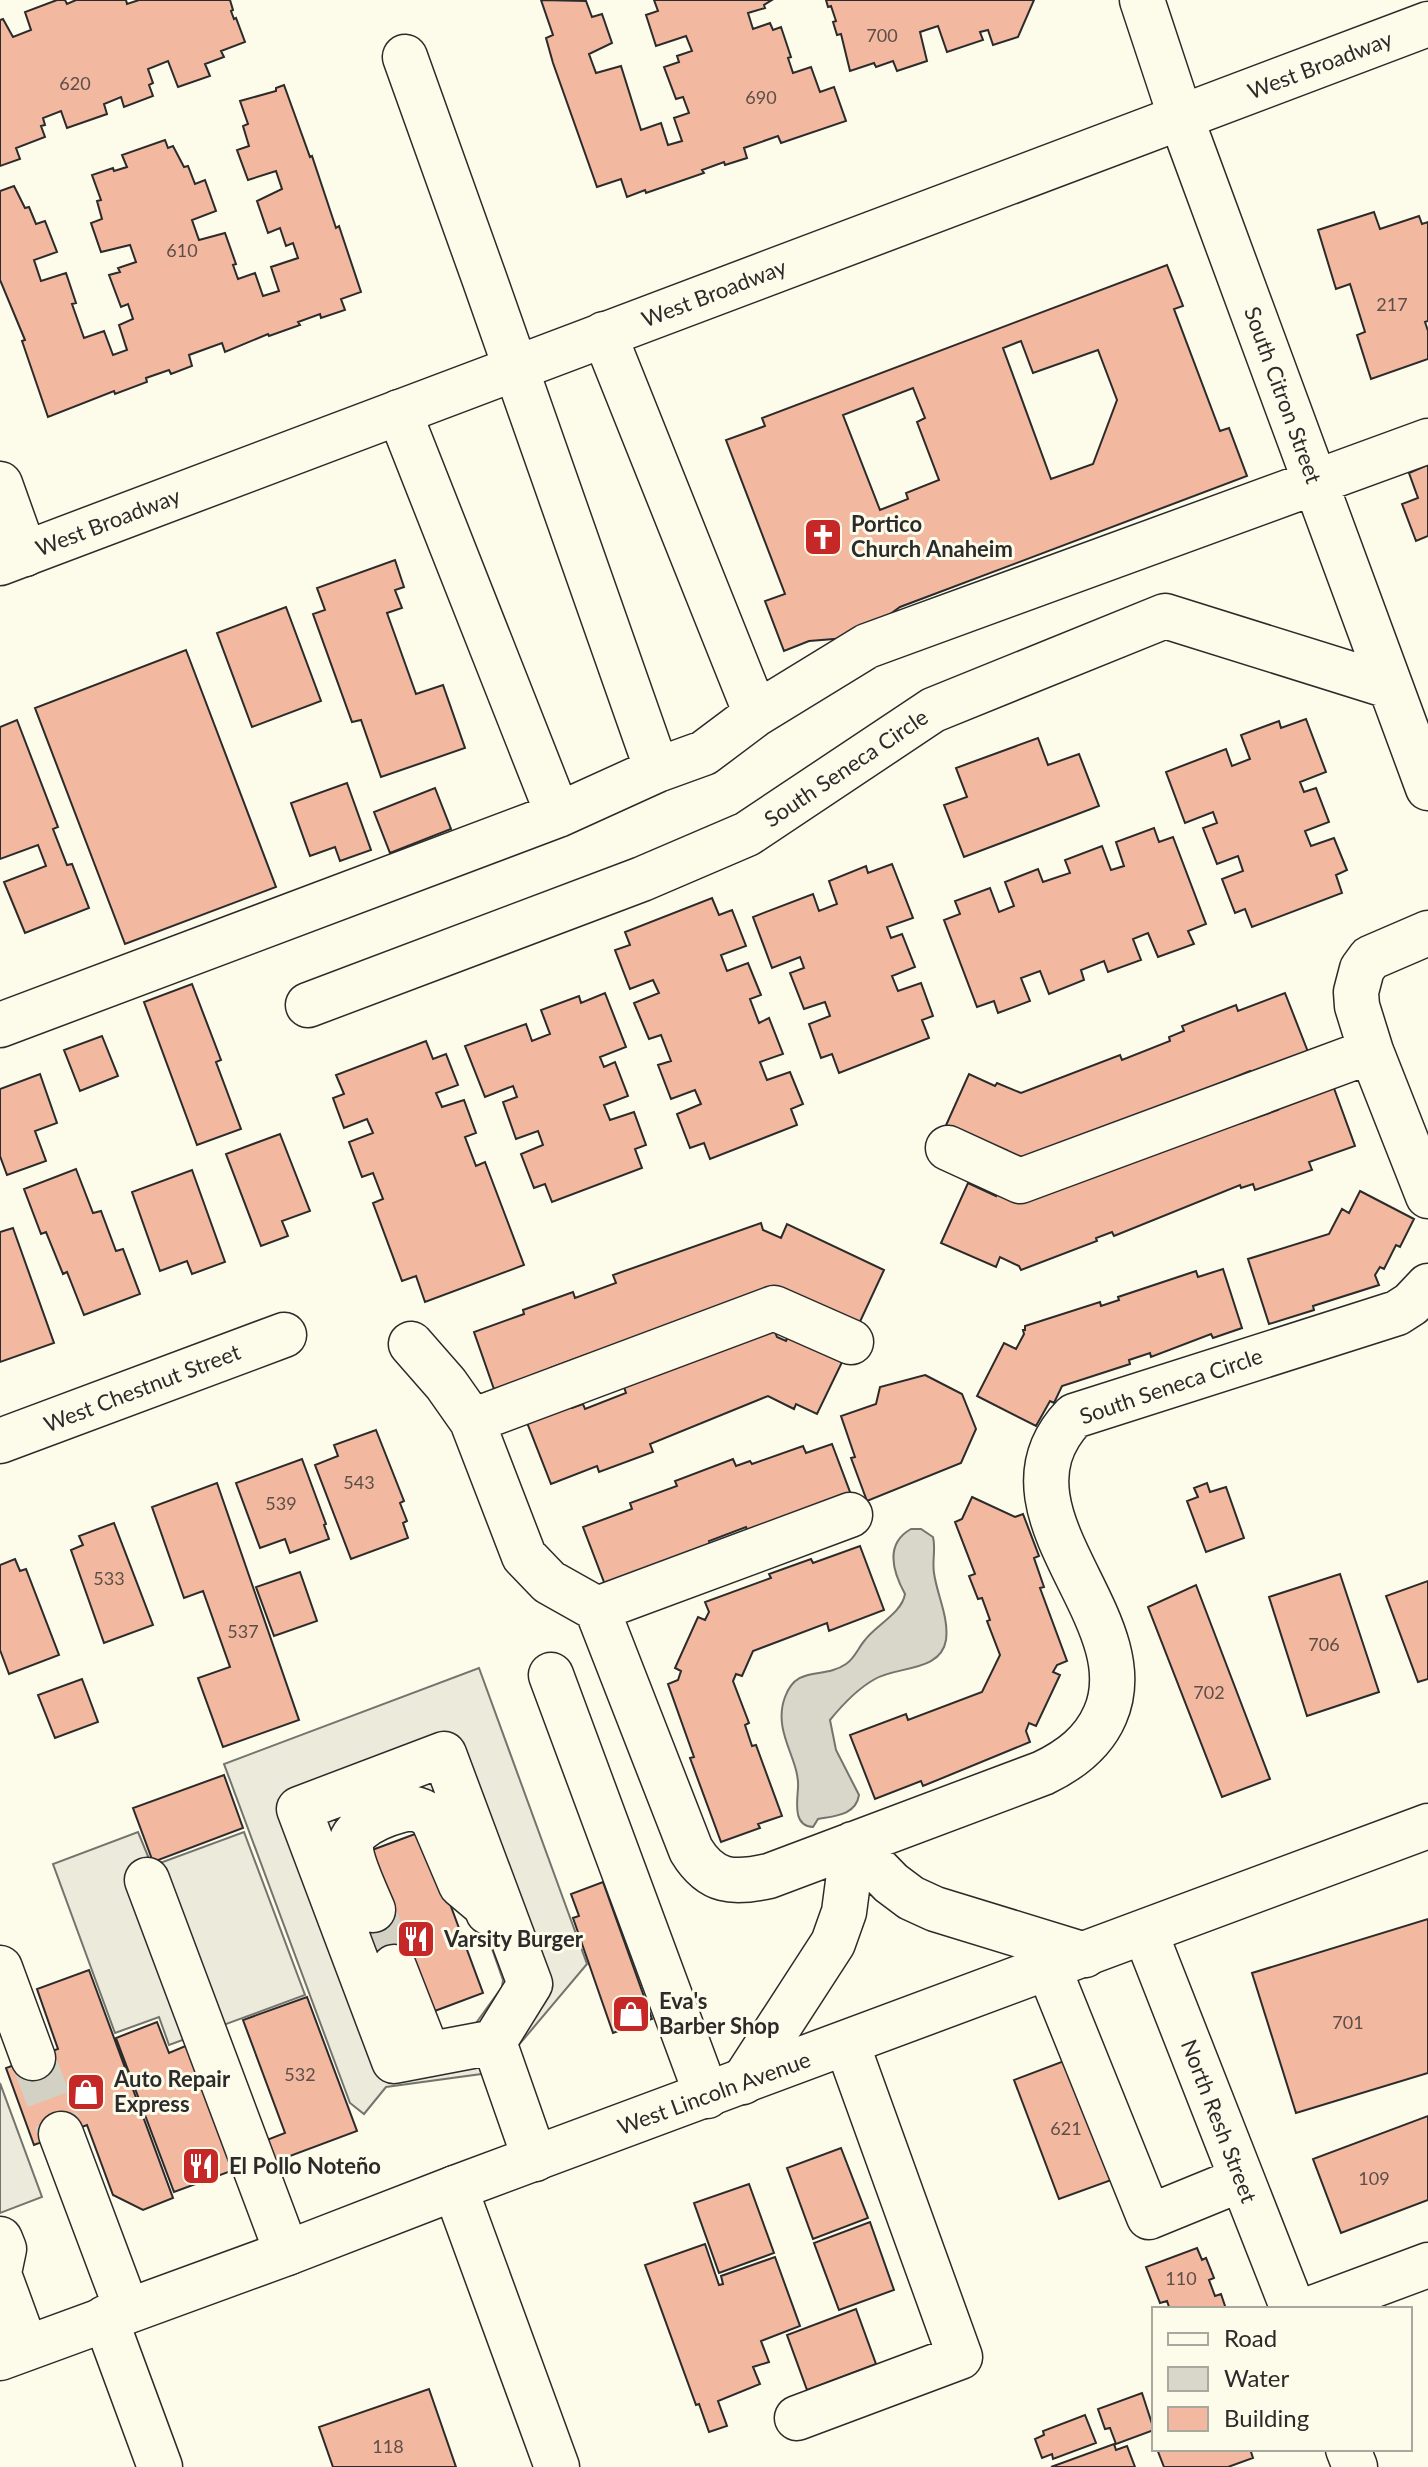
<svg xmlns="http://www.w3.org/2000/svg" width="1428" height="2467" viewBox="0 0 1428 2467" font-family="Lato,sans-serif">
  <rect width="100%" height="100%" fill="#fdfbea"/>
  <path fill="#eceadb" stroke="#74746e" stroke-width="2" fill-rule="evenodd" d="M479,1668L587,1964L496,2072L386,2087L364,2114L350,2103L224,1764ZM419,1787L435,1793L439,1799L503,1980L502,1987L471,2030L456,2035L397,2022L334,1827L341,1815Z
    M138,1832L152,1866L244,1832L305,1995L169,2045L159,2017L115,2033L53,1864Z
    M0,2083L42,2197L0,2213Z"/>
  <path fill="#d8d7c9" stroke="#74746e" stroke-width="2" d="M911,1529H921L933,1537C936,1548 932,1561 934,1573C937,1595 949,1617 946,1640C941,1672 897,1666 875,1679C857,1689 843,1704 830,1720L836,1750L859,1795C856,1815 835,1816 818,1819L813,1827C793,1826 797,1803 798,1788C800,1759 772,1732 785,1697C797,1664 823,1680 846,1664C855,1658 858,1648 865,1640C876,1625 902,1613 905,1594C893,1572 884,1544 911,1529Z"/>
  <path fill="#f2b8a0" stroke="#2b2b2b" stroke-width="2" fill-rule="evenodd" d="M57,0H65L67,4L76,0H126L127,4L139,0H230L233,10L231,11L234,19L236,18L245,42L221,51L224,57L205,64L210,76L178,87L168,61L148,69L153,83L149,85L153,96L124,107L121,97L104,104L107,114L67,128L61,111L43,118L45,125L41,126L45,137L16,148L20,159L0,166V20L3,19L13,37L31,30L25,12Z
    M541,0L586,1L592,17L602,14L612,43L589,54L596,73L621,66L641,130L661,123L668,145L682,141L674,118L689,113L683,97L676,99L664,67L679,62L677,56L692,51L686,36L656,46L646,15L658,11L654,0H772L764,5L765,8L748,13L753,29L770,23L773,30L781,27L791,57L788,58L793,73L811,67L820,92L834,87L846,121L781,143L778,136L744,148L747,158L725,165L724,162L702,170L704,173L646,193L645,190L627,197L621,179L597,187L553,63L546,38L553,35Z
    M826,0H1034L1018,37L993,45L988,30L980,32L983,40L947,52L938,26L920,32L927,61L897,71L893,61L876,67L874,63L850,71L841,34L837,35L833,22L836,21L831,6L828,7Z
    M284,85L310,157L312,156L336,228L339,226L361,292L341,299L345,310L321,318L320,314L298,322L300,325L269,336L268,334L225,352L222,343L189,355L192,366L171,374L169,370L146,378L147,382L115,394L114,391L48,417L22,341L25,340L0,280V191L14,186L25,208L29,207L36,224L45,221L57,252L34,260L41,281L66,273L76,303L72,304L84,338L104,331L113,355L127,350L119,325L133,319L128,304L121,307L109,275L120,272L118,268L136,262L130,245L101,252L91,223L102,219L97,201L101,200L92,175L113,168L114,171L127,167L122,155L165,140L168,148L173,146L184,167L188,166L195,184L205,180L216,211L192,220L199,240L225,233L236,264L233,265L238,279L255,273L263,296L279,291L271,267L298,258L293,243L286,246L280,228L268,233L257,201L282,189L276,171L248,180L237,150L249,146L243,126L248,124L240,101L276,91V88Z
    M1374,212L1380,229L1419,216L1422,224L1428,222V321L1425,322L1428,331V359L1371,379L1357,335L1365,332L1350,284L1336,289L1318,230Z
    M1167,265L1183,306L1174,309L1220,431L1229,428L1247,476L900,607L859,637L809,641L784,651L765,601L785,594L726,440L765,426L762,418ZM1021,341L1033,373L1098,350L1117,400L1093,464L1051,479L1003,348ZM913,388L925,418L917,422L939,480L906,493L908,499L880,510L843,415Z
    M1428,465V536L1416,541L1402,504L1418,498L1409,473Z
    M395,560L404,587L395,590L402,608L387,613L416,694L443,685L465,748L381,777L361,720L352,722L313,614L325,610L317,588Z
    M286,607L321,701L252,727L217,633Z
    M186,650L276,887L125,944L35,708Z
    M1306,719L1326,772L1300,782L1304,792L1316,788L1329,822L1305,831L1311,846L1334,838L1347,870L1336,875L1342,893L1252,927L1245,909L1235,913L1222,879L1243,871L1238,856L1217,864L1203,828L1217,823L1213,812L1185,823L1166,772L1226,749L1232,766L1250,759L1241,735L1279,721L1281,728Z
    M17,720L58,827L53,829L67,865L72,864L89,908L25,933L4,882L46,866L38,845L0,859V727Z
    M1038,738L1048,765L1079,754L1099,806L964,857L944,805L967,797L956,768Z
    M347,783L371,850L340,861L335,847L310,856L291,803Z
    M435,788L451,829L390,853L374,812Z
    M1154,828L1159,842L1173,837L1206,924L1188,931L1194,944L1158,957L1148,933L1133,939L1141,960L1108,972L1104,961L1081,970L1084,980L1049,994L1040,971L1021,978L1030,1001L998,1013L994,1001L977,1007L944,920L960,914L955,901L990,888L999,912L1014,906L1005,882L1038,869L1043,882L1070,873L1065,860L1102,846L1111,870L1124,866L1116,842Z
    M892,864L913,918L887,927L891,938L902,934L915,967L892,976L898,991L921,983L933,1016L922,1020L929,1038L839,1073L832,1054L821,1058L809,1024L830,1016L825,1002L804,1009L790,973L804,968L800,957L772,968L753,917L813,894L819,911L837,904L829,881L866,866L868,873Z
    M712,898L719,915L732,910L746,946L721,955L727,971L748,963L761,995L750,999L759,1023L769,1018L783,1054L760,1062L767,1080L790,1072L803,1104L791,1109L797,1125L710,1159L704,1143L690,1148L677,1114L701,1104L695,1090L671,1099L658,1065L671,1061L661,1035L649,1039L634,1003L659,993L653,980L630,989L615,950L630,945L625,932Z
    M192,984L221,1060L216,1062L241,1129L197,1145L144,1002Z
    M605,993L626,1047L600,1057L604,1067L615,1062L628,1096L604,1105L610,1120L634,1112L646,1145L635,1149L642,1168L552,1202L545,1184L534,1188L521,1154L543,1145L538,1131L516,1139L503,1102L517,1097L513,1086L485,1097L465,1046L526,1024L532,1041L550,1034L541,1010L579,996L581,1003Z
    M1285,993L1310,1057L1252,1075L1250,1071L1213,1086L1216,1093L1013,1162L1008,1151L999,1147L997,1151L943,1132L969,1074L995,1086L997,1083L1021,1093L1120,1055L1122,1060L1170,1041L1169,1037L1184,1031L1182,1026L1236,1005L1238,1011Z
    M102,1036L118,1076L80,1091L64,1050Z
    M426,1041L433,1059L446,1054L458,1085L436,1093L442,1107L464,1100L476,1133L465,1137L476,1166L485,1162L524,1265L425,1302L416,1276L402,1281L373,1203L383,1199L373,1173L362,1177L349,1142L373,1133L367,1119L344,1128L333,1098L344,1094L336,1075Z
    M40,1074L57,1123L35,1131L46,1161L7,1175L0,1156V1089Z
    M1331,1080L1355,1146L1309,1162L1312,1170L1255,1190L1253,1184L1241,1188L1240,1185L1114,1236L1112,1232L1096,1238L1097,1241L1021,1270L1019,1266L1000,1257L996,1267L941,1243L968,1183L996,1196L998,1190L1238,1116L1241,1123L1278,1110L1276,1105Z
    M280,1134L310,1211L282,1221L288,1236L261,1246L226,1154Z
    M76,1169L93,1213L101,1211L116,1251L123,1249L140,1294L84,1315L67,1272L63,1274L46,1232L41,1234L24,1189Z
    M192,1170L225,1262L192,1274L187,1261L160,1271L132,1192Z
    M1360,1191L1414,1219L1400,1247L1396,1245L1384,1269L1380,1267L1375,1275L1379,1285L1313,1306L1314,1310L1269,1324L1248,1259L1329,1234L1342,1209L1349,1213Z
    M761,1223L763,1230L781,1238L787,1224L884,1270L858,1326L767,1291L590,1360L588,1354L550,1368L552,1372L496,1395L474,1332L524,1314L523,1310L573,1292L575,1298L616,1283L613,1275Z
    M13,1228L54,1343L0,1362V1232Z
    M1223,1269L1242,1328L1213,1338L1211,1334L1151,1357L1150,1353L1129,1360L1130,1364L1062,1386L1054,1403L1050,1401L1036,1426L977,1396L1004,1343L1016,1349L1024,1334L1023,1330H1025V1326L1100,1302L1101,1306L1119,1300L1118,1297L1196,1271L1198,1277Z
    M773,1327L777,1337L786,1341L790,1333L845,1356L817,1414L796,1404L794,1409L768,1396L650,1444L653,1452L599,1472L597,1466L551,1484L526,1420L570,1403L572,1408L583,1404L585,1409L626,1393L623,1384L656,1372L658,1375L668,1371L665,1363Z
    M925,1375L962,1394L976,1429L961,1463L867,1501L851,1458L855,1457L841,1416L876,1404L880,1387Z
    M376,1430L404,1501L400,1503L407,1521L403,1523L408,1538L351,1559L315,1465L338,1456L334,1445Z
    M832,1444L853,1500L749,1535L746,1527L709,1541L710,1545L607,1590L583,1527L632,1509L630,1503L677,1486L675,1481L733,1459L736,1466L750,1461L752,1464L803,1446L806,1453Z
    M302,1459L326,1524L324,1525L329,1539L290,1553L285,1539L260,1548L236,1483Z
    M217,1483L299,1720L223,1747L198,1678L230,1667L203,1591L184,1598L152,1507Z
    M1207,1483L1210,1492L1226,1487L1244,1538L1206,1552L1187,1501L1198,1497L1194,1488Z
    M972,1497L1015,1517L1023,1514L1039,1556L1034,1558L1044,1587L1040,1588L1067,1661L1057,1665L1053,1672L1060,1675L1036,1726L1029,1723L1026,1731L1030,1742L923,1786L921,1781L875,1799L850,1735L906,1714L908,1720L982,1692L1000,1655L987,1621L990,1620L982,1598L978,1599L969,1576L975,1574L955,1522L962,1519Z
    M114,1523L153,1625L104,1643L71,1550L83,1545L79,1536Z
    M860,1546L884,1610L829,1631L827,1623L753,1651L742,1676L736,1674L733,1681L749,1723L745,1725L752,1746L756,1745L782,1816L758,1824L760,1828L721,1842L690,1758L694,1757L668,1684L678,1680L681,1671L675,1668L698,1617L705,1620L709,1612L705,1602L771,1578L769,1574L811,1559L813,1563Z
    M15,1559L20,1571L26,1569L59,1655L9,1674L0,1650V1565Z
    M300,1572L317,1621L274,1636L256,1587Z
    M1340,1574L1379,1692L1307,1716L1269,1597Z
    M1428,1581V1679L1418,1682L1386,1596Z
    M1196,1585L1270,1779L1222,1797L1148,1607Z
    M82,1679L98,1722L55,1738L38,1695Z
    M224,1775L243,1828L153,1862L133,1808Z
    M423,1831L483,1993L424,2015L381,1972L359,1915L364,1853Z
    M603,1882L652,2019L613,2033L573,1918L579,1916L571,1894Z
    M1428,1919V2073L1296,2113L1252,1973Z
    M89,1970L173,2198L143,2210L113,2195L87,2125L34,2145L6,2068L58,2049L37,1989Z
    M307,1997L357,2131L266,2165L259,2143L285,2133L243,2020Z
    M157,2022L169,2053L195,2042L242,2167L174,2192L116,2038Z
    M1072,2058L1117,2178L1059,2199L1014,2080Z
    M1428,2116V2200L1341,2233L1313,2159Z
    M841,2148L868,2218L813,2239L787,2168Z
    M749,2184L774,2253L719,2273L694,2203Z
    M870,2222L894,2290L839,2310L814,2243Z
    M705,2244L719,2285L723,2284L721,2276L775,2257L800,2326L761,2341L769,2362L753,2367L760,2384L718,2401L727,2426L709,2432L699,2404L696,2405L645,2265Z
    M1197,2248L1202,2260L1206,2258L1214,2278L1209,2280L1215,2296L1221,2294L1226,2309H1165L1169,2307L1167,2301L1160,2303L1146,2267Z
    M856,2309L876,2364L807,2390L787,2335Z
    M429,2389L456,2467H333L319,2427Z
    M1142,2393L1154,2430L1116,2444L1110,2428L1105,2429L1098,2409Z
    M1085,2415L1096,2443L1053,2459L1052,2454L1042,2458L1035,2439L1044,2435L1043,2431Z
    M1114,2444L1116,2450L1127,2446L1135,2467H1051Z
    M1157,2449H1250L1253,2458L1228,2467H1164Z"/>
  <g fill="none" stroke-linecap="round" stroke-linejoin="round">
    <path stroke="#d3d1c4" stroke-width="44" stroke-dasharray="44 22" stroke-linecap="butt" d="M373,1910L394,1967
      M33,2058L61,2134"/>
    <g stroke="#2b2b2b" stroke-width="47">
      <path id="minor" d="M1142,0L1181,118L1428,788
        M405,57C491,294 573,533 657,770
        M604,334L756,714
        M399,412L558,815
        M0,484L25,554
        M1428,933L1370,958L1362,969L1356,992L1357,1006L1371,1051L1428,1196
        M308,1005L642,879L747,834L933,710L1165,616L1389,686
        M0,1025L558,815L657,770L704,753L756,714L867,646L1428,441
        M948,1148L1020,1181L1371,1051
        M411,1344L446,1384L472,1421L524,1556L549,1582L597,1609L691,1850C711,1883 733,1884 769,1876L1043,1773C1070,1760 1093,1743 1105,1715C1148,1617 983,1511 1074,1416L1397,1313L1411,1304L1428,1286
        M472,1421L774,1308L851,1342
        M0,1441L284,1335
        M597,1609L850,1515
        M551,1675L707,2096
        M444,1754L530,1984L494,2042L394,2061L299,1809Z
        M853,1844L891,1883L911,1898L935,1909L1085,1955
        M147,1880L287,2253
        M373,1910C366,1893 349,1859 351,1843C353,1825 398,1807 415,1809C421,1810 427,1814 432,1817L461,1885L486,1906L488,1912
        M1145,1932L1293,2309
        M394,1967L428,2054
        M0,1968L33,2058
        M1049,1969L1149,2217L1242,2179
        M494,2042L535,2159
        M743,2082L833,1943L844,1912L853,1844
        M61,2134L127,2310
        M455,2188L557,2467
        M0,2239L4,2249L0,2268
        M0,2277L26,2348
        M1310,2309L1428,2265
        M105,2318L160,2467
        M797,2418L960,2357L847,2044
        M1348,2449L1355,2467"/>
    </g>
    <g stroke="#2b2b2b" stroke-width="47">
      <path id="major" d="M0,563L1428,24
        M0,2358L287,2253L455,2188L1428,1826"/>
    </g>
    <use href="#minor" stroke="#fdfbea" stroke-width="44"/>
    <use href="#major" stroke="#fdfbea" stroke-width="44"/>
  </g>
  <defs>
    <g id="church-square" transform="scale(2)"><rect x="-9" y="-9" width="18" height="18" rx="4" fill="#c62828" stroke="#fdfbea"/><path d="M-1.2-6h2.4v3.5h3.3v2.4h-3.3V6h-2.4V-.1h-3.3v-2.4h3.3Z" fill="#fff"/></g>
    <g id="restaurant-square" transform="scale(2)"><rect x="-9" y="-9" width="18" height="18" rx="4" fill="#c62828" stroke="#fdfbea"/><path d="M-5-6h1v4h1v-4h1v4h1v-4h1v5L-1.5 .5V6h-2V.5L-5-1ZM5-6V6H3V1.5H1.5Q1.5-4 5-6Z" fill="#fff"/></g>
    <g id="shop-square" transform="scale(2)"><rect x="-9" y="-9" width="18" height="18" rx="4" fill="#c62828" stroke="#fdfbea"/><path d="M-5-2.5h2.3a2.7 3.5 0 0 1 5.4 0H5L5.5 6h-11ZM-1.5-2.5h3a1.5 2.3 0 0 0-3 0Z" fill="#fff"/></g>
  </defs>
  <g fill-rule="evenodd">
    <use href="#church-square" x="823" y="537"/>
    <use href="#restaurant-square" x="416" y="1939"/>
    <use href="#shop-square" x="631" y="2014"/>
    <use href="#shop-square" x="86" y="2092"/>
    <use href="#restaurant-square" x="201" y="2166"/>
  </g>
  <g text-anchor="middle" stroke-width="6" stroke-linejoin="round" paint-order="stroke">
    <g font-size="18" fill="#5d4e48">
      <text x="882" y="42">700</text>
      <text x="75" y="90">620</text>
      <text x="761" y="104">690</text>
      <text x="182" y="257">610</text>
      <text x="1392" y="311">217</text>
      <text x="359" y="1489">543</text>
      <text x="281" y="1510">539</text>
      <text x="109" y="1585">533</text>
      <text x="243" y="1638">537</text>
      <text x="1324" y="1651">706</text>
      <text x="1209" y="1699">702</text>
      <text x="1348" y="2029">701</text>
      <text x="300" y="2081">532</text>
      <text x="1066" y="2135">621</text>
      <text x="1374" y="2185">109</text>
      <text x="1181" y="2285">110</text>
      <text x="388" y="2453">118</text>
    </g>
    <g font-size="22" fill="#2b2b2b" stroke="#fdfbea">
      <text transform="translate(1320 65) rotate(-21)" y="8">West Broadway</text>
      <text transform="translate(714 293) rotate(-21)" y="8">West Broadway</text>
      <text transform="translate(1283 395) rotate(70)" y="8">South Citron Street</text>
      <text transform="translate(108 522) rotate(-21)" y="8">West Broadway</text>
      <text transform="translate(846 768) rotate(-34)" y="8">South Seneca Circle</text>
      <text transform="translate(1171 1386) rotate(-19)" y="8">South Seneca Circle</text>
      <text transform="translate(142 1388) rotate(-21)" y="8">West Chestnut Street</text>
      <text transform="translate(714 2093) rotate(-20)" y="8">West Lincoln Avenue</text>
      <text transform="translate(1219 2121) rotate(69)" y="8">North Resh Street</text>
    </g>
    <g font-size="22" font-weight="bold" fill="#2b2b2b" stroke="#fdfbea" text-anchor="start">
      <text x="851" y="532">Portico<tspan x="851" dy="25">Church Anaheim</tspan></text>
      <text x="444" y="1947">Varsity Burger</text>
      <text x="659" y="2009">Eva's<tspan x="659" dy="25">Barber Shop</tspan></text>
      <text x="114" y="2087">Auto Repair<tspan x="114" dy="25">Express</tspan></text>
      <text x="229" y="2174">El Pollo Noteño</text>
    </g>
  </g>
  <rect x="1152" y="2307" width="260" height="144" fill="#fdfbea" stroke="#a9a89e" stroke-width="2"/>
  <rect x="1168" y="2333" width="40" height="12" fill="#fdfbea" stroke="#a9a89e" stroke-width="2"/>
  <text x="1224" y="2347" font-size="24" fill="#2b2b2b">Road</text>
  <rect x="1168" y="2367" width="40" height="24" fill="#d8d7c9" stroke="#a9a89e" stroke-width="2"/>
  <text x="1224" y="2387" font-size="24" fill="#2b2b2b">Water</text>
  <rect x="1168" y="2407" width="40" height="24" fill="#f2b8a0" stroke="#a9a89e" stroke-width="2"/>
  <text x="1224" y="2427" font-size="24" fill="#2b2b2b">Building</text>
</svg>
